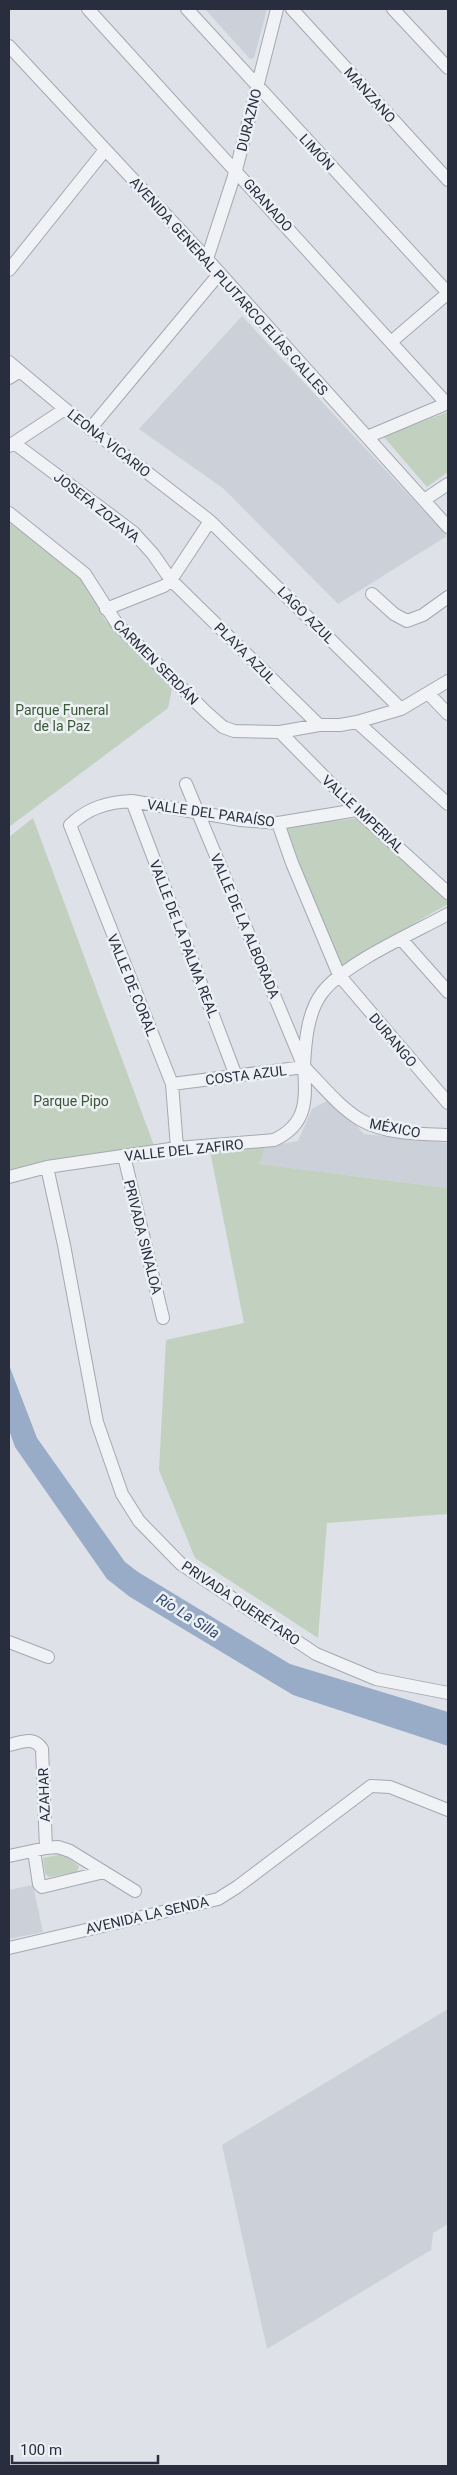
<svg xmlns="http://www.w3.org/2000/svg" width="457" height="2475" viewBox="0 0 457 2475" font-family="Roboto,sans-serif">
  <rect width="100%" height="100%" fill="#dee1e7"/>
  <path fill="#ccd0d9" d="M205,9H267L254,58L250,59Z
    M242,316L447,536L338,604L224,489L139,429Z
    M332,1098L364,1134L448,1143V1188L260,1164L265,1147L298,1141L312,1109Z
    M33,1885L43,1932L9,1939V1890Z
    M448,2009V2224L433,2233L431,2250L267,2349L222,2145Z"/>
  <path fill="#c2d1bf" d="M448,412V472L427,487L383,436Z
    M9,522L81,575L105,620L173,684L168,708L9,827Z
    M33,818L156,1151L9,1177V837Z
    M361,818L448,900V904L340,966L285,826Z
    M265,1147L260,1164L448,1188V1514L327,1523L318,1638L195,1558L159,1470L166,1340L244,1323L210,1151Z
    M62,1854L79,1866L77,1872L49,1877L45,1874L43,1858Z"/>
  <path fill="#99acc7" d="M9,1365L37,1438L125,1562L138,1572L290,1664L448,1712V1746L293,1695L130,1597L107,1579L15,1447L9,1430Z"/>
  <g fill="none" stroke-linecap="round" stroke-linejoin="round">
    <g stroke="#a4a8b1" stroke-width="14">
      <path id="minor" d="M88,9L447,404
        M187,9L448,293
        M292,9L448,180
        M393,9L448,68
        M9,46L207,259L448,527
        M207,259L236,170L277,9
        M9,270L105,150
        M391,342L448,293
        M9,362L65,409L210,521L401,709
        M9,378L20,371
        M90,429L219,274
        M367,437L448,403
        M14,443L133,532L153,554L171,580L319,725
        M9,446L65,409
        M424,500L448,484
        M9,513L85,574L117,624L206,712L223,727L234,731L280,732L319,725H340L357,722L401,709L448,681
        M372,594L394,614L407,621L423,615L448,597
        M106,609L164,586L171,580L210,521
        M428,693L448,714
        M357,722L448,804
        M280,732L357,810L448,893
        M132,801L236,1076
        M278,823L292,863L339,975L448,1103
        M402,940L448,992
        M304,1067C322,1085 339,1107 361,1120C385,1134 421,1134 448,1135
        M172,1084L304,1067C305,1044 307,1013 322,993C344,963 414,933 448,914
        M177,1148L172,1084L70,825C88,808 107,802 132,801L241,820L278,823L357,810
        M124,1156L163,1318
        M47,1167L64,1245L97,1422L122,1494L139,1521L181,1564L316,1654L376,1679L448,1693
        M9,1177L47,1167L177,1148L274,1140C308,1124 306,1099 304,1067L186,784
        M9,1642L48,1657
        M9,1745C22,1742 34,1736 42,1749L46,1848
        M34,1851L39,1884L42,1887L104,1872
        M9,1856L46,1848L58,1847L70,1851L135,1891
        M9,1948L218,1899L237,1887L371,1786L390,1787L448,1810"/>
    </g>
    <use href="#minor" stroke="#f0f2f6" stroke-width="12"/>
  </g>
  <g text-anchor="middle" stroke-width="5" stroke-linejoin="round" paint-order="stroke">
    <g font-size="14" fill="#282e3e" stroke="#edf0f5">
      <text transform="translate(370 95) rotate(48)" y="5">MANZANO</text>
      <text transform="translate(249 120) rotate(-76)" y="5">DURAZNO</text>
      <text transform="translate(317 152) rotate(47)" y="5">LIMÓN</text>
      <text transform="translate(268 205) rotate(48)" y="5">GRANADO</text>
      <text transform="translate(229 286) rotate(48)" y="5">AVENIDA GENERAL PLUTARCO ELÍAS CALLES</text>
      <text transform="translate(109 443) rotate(38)" y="5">LEONA VICARIO</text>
      <text transform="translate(97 507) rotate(38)" y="5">JOSEFA ZOZAYA</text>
      <text transform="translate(306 615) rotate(45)" y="5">LAGO AZUL</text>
      <text transform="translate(245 653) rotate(45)" y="5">PLAYA AZUL</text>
      <text transform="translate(156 662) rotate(45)" y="5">CARMEN SERDÁN</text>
      <text transform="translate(211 813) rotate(8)" y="5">VALLE DEL PARAÍSO</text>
      <text transform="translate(363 814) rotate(43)" y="5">VALLE IMPERIAL</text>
      <text transform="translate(245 926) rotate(67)" y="5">VALLE DE LA ALBORADA</text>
      <text transform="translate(184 939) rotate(69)" y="5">VALLE DE LA PALMA REAL</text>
      <text transform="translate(132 985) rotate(68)" y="5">VALLE DE CORAL</text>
      <text transform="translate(393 1040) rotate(50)" y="5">DURANGO</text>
      <text transform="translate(246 1075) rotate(-7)" y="5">COSTA AZUL</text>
      <text transform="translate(395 1128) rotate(11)" y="5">MÉXICO</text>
      <text transform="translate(184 1150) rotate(-6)" y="5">VALLE DEL ZAFIRO</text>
      <text transform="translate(143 1237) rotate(76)" y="5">PRIVADA SINALOA</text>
      <text transform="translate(241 1603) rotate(34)" y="5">PRIVADA QUERÉTARO</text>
      <text transform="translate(44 1795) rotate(-92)" y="5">AZAHAR</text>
      <text transform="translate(147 1915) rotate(-13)" y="5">AVENIDA LA SENDA</text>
    </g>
    <g font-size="14" fill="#395935" stroke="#edf0f5">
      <text x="62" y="715">Parque Funeral<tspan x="62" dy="16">de la Paz</tspan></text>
      <text x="71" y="1106">Parque Pipo</text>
    </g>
    <g font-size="15" font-style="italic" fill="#334a70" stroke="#edf0f5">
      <text transform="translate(188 1616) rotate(32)" y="5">Río La Silla</text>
    </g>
  </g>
  <rect width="457" height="2475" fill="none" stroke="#282e3e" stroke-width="20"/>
  <path d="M12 2455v8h146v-8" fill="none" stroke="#282e3e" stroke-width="2.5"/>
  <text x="20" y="2455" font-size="15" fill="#282e3e" stroke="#edf0f5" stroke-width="4" paint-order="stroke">100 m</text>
</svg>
